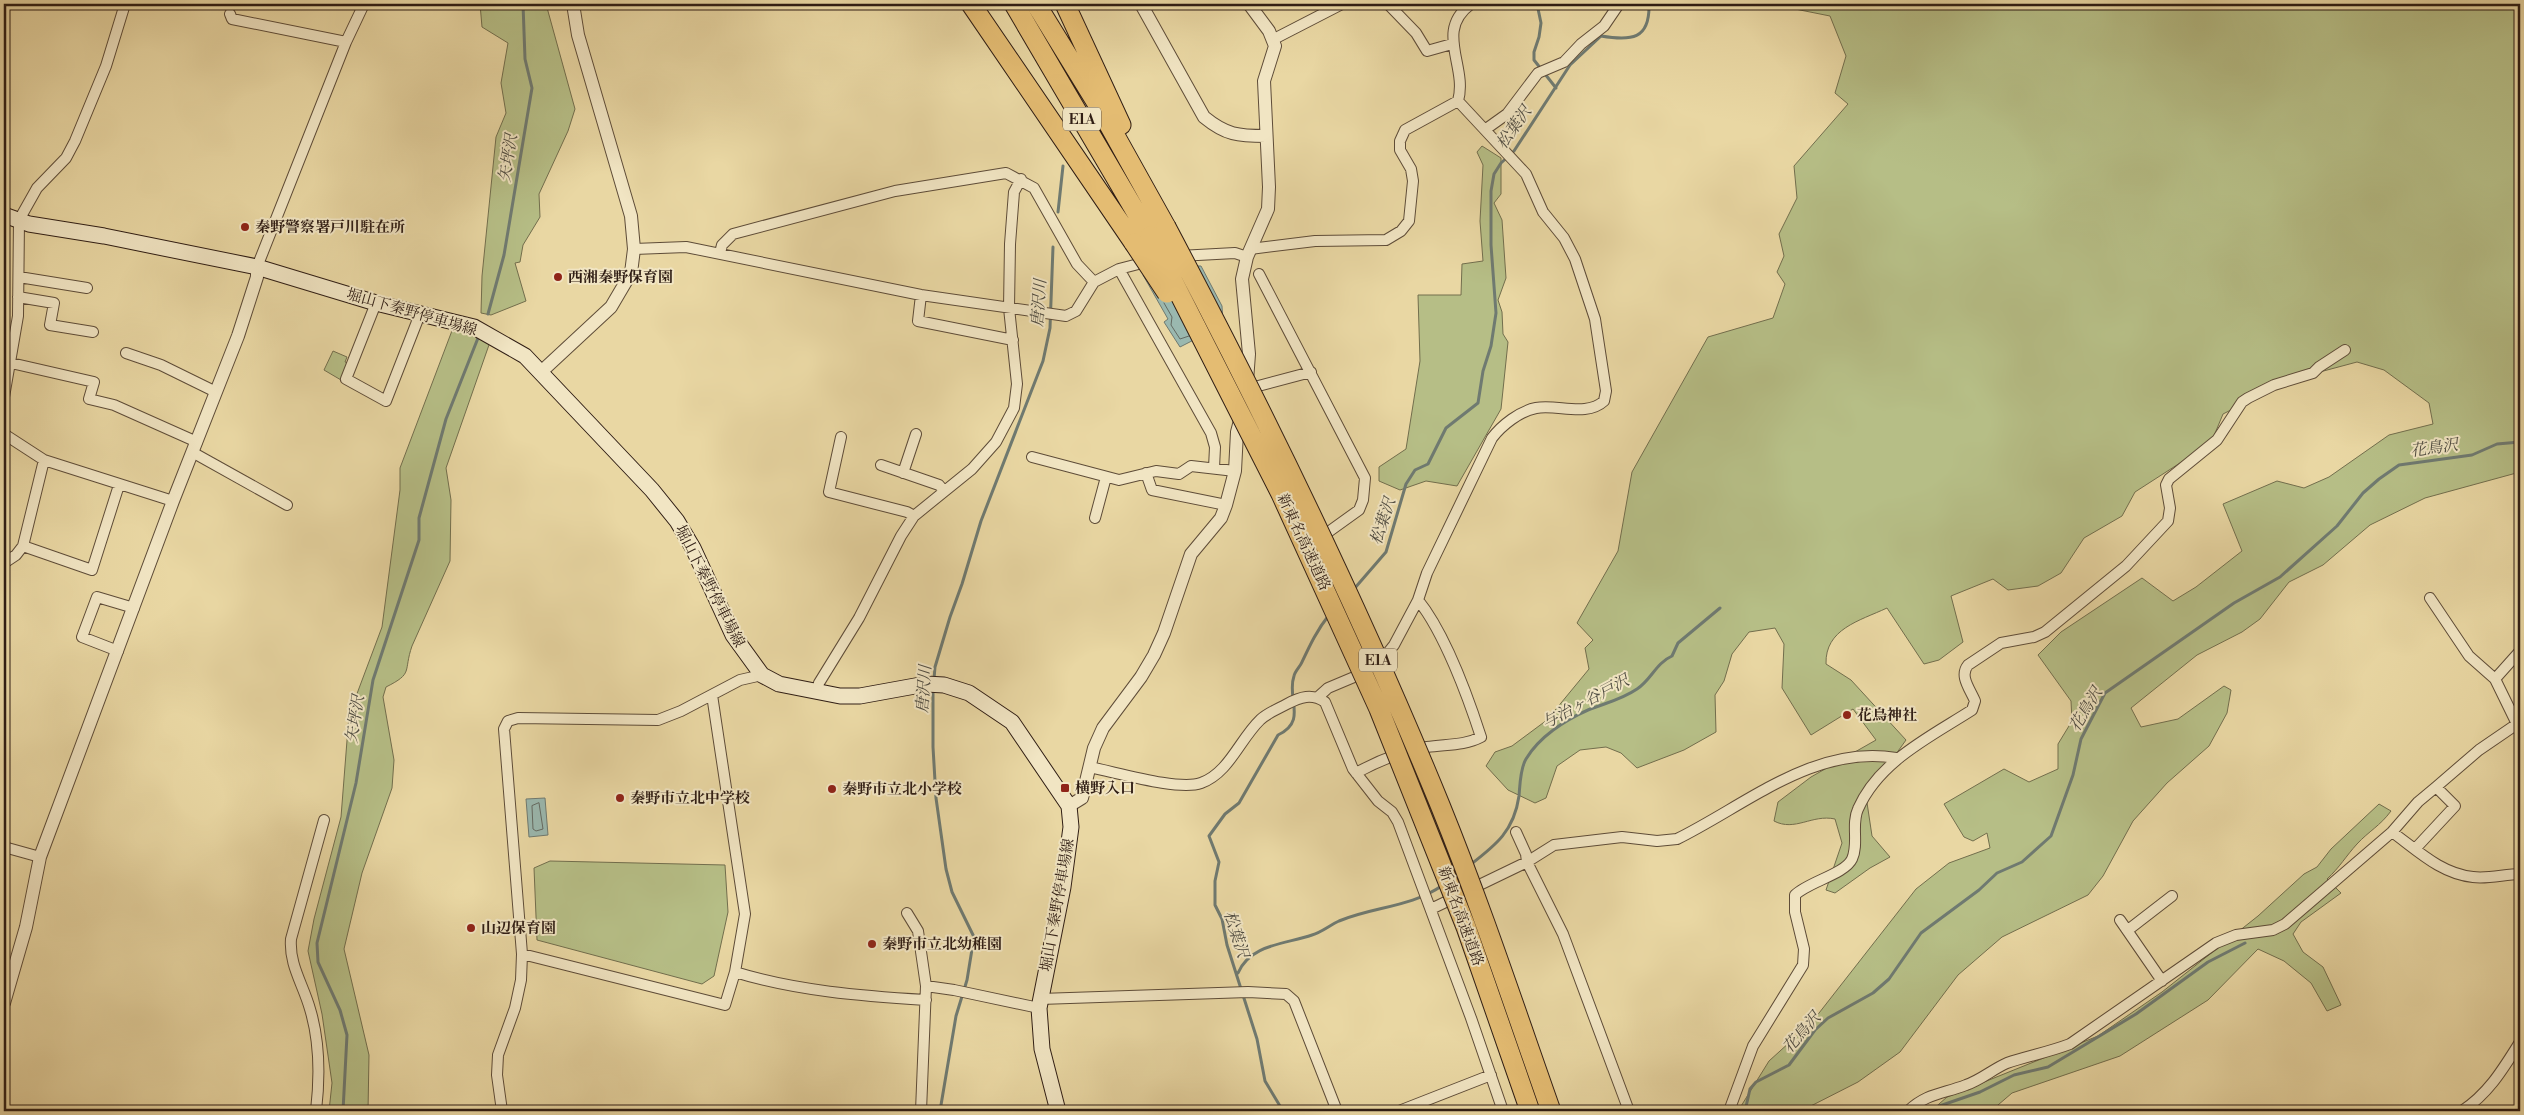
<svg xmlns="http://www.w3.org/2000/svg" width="2524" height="1115" viewBox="0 0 2524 1115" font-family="'Libre Bodoni','Noto Serif JP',serif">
  <rect width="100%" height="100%" fill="#e9d7a3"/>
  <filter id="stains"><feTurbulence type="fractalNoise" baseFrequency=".004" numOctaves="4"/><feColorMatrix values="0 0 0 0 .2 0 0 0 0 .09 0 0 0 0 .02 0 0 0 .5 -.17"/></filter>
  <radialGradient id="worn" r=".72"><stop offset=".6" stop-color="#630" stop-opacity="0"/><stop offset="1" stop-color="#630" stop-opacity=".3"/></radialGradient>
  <path fill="#b6be86" stroke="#726e4d" d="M480,4H546L575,109L568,131L539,194L540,217L523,245L520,262L515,263L526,301L491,315L481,313L482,276L496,137L506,113L501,83L508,43L482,27Z
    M1770,4H2520V472L2425,498L2370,525L2323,565L2289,582L2260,619L2242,632L2197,655L2131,708L2141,727L2178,719L2224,686L2231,690L2227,713L2209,746L2167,783L2133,821L2103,876L2088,895L2002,937L1958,975L1900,1052L1858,1082L1801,1111H1738L1769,1061L1812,1022L1916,889L1949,863L1990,848L1987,833L1973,841L1964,837L1944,804L2004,769L2029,782L2058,769V744L2072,721L2071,701L2038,655L2061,632L2142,578L2173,601L2196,587L2242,551L2223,504L2277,481L2304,488L2329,477L2389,435L2433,424L2429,403L2384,370L2357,362L2290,380L2223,414L2211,443L2135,492L2122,516L2084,538L2061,573L2038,586L2008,590L1993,579L1951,596L1963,642L1939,660L1924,664L1887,608C1859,621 1825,629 1826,664L1851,680L1906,740L1866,796L1872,836L1890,857L1870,868L1835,893L1826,890L1842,843L1835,819C1812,814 1795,832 1774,821L1778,802L1811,777L1876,740L1853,709L1811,735L1782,688L1784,644L1775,628L1749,632L1732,654L1724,681L1715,695L1716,732L1684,750L1637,768L1621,753L1606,747L1580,750L1557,766L1546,798L1535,803L1508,790L1486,766L1495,752L1512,746L1547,720L1589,669L1585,648L1593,640L1577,623L1618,551L1632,472L1708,337L1773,318L1785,284L1777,272L1784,256L1779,234L1797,198L1794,166L1848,104L1835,93L1846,56L1830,16Z
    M1482,146L1501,158V194L1494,203L1502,220L1506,278L1498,300L1502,312L1503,334L1508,342L1501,409L1457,486L1426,481L1400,490L1379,481V467L1406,449L1420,361L1418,295H1461L1462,264L1483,261L1480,221L1483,165L1477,152Z
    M453,328L490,342L446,468L451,500L450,561L412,646C403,672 414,673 386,687L383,697L394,760L392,788L362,873L344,949L369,1055L368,1111H329L332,1083L322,1014L308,951L314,919L341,817L349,715L382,627L400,490V468Z
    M333,351L347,357L345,362L348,363L341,380L324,370Z
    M2379,804L2391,811C2380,826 2369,831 2357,844C2346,856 2340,867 2327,879L2341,893L2301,922L2293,934L2303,952L2323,967L2341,1005L2327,1011L2311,983L2284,961L2258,949L2208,1000L2120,1056L2012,1093L1991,1111H1931L1947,1097L2098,1036L2162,992L2258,916L2304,874L2317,867L2331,849Z
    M550,861L725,865L728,912L714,976L702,984L537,940L534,868Z"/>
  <path fill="#9ab8af" stroke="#6f7a71" d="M1176,266H1201L1222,306L1223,325L1180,347L1164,322L1168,319L1143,275L1158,269Z
    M545,798L548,835L529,837L526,799Z"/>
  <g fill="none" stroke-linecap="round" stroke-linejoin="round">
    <path stroke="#646a62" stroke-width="1" d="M1164,303L1172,317L1171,325L1180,339L1189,336
      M539,803L543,829L536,831L533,829L532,806Z"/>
    <path stroke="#6f7a71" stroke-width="3" d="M1537,4L1541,23L1539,37L1534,52V60L1556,88
      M1058,212L1063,166
      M488,314L504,255L532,88L525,59L523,4
      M1354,589L1386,552L1406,484L1415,470L1428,464L1446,428L1478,403L1483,371L1491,346L1496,313L1491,245V191L1494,174L1501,163L1514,151L1570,65L1601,36C1631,41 1650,40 1649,4
      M934,679L935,667L950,617L962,584L981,521L1043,361L1050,328L1053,247
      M933,688V747L936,798L946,869L952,892L974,937L967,980L956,1016L940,1111
      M1470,865C1496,845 1514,831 1519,796C1520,785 1520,769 1526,759C1539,737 1565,720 1588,710C1605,703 1621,700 1637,689C1651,680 1656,663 1672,656L1678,643L1720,608
      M1238,973C1250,944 1286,944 1312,935C1322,932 1330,925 1339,921C1375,906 1410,908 1443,885
      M343,1111L347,1035L340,1010L318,962L317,943L356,783L373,680L419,540V518L446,419L478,338
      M1283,1111L1265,1081L1257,1039L1227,945L1222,919L1215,905V881L1219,862L1209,836L1225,814L1239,803L1278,735C1308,721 1286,698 1294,676C1295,671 1300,667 1302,662C1310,645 1317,630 1329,615
      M1745,1111L1750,1089L1756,1082L1789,1065L1815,1030L1828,1018L1873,993L1889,979L1921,933L1979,890L1997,873L2022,862L2051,836L2073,775L2081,739L2105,693L2234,603L2280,577L2337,526L2363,493L2379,479L2399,465L2472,455L2497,444L2520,442
      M1925,1111L1980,1092L2014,1075L2048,1067L2136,1014L2208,962L2245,943"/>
    <g stroke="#5e4c38" stroke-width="12">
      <path id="minor" d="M1388,4L1416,33L1427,51L1452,44
        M230,14L232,19L346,42
        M1274,39L1342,4
        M1486,129L1507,114L1538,73L1564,62L1581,44L1604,26L1619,4
        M634,249L686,247L921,295L1066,316L1076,311L1094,282L1119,269L1150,261
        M1250,249L1315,241L1386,240L1401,231L1409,221L1413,181L1411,169L1400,150V141L1405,130L1458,101C1468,66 1434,31 1471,4
        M720,253L722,245L733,234L895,191L1006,173L1034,188L1077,264L1094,282
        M1179,256L1235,253L1247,257
        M257,267L346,42L364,4
        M1119,269L1211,433L1215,447L1214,468
        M1259,274L1365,478L1363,500L1359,510L1320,538
        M19,277L87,288
        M921,295L918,321L1013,340
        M18,297L54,303L50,325L93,332
        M376,303L346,379L386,401L420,314
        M126,353L161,365L216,392
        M11,363L94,382L89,399L114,405L197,442
        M1247,389L1311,372
        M4,397L18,316L19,220L37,188L66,158L75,141L106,66L125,4
        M4,434L44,460L173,501
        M841,437L829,492L907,512L914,516
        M192,452L287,505
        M1032,457L1119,480L1156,471L1179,474L1191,466L1235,471
        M881,465L939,485L944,491
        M903,473L916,434
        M1146,473L1152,490L1226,505
        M1095,518L1106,477
        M23,546L92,570L119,485
        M4,563L16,555L23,546L44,460
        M2430,598L2469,656L2495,679
        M118,651L82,637L97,597L134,608
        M1378,665L1394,645L1418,600L1427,573L1492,438C1502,425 1520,411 1536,408C1557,404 1587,417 1604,401L1606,391L1595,319L1575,259L1564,238L1543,212L1526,174L1458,101
        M816,693L819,683L859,618L901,536L914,516L972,469L996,442L1014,408L1017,384L1009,308L1010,244L1014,192L1021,179
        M1318,697L1328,688L1366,672
        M1089,767C1116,772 1178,791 1201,783C1229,773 1240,739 1260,720C1267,713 1278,709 1287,704C1300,697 1312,693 1325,702L1353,769L1378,801L1392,812L1398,822L1471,1018L1503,1111
        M1356,773C1378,761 1402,751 1427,747C1445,744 1464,746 1481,737C1468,697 1444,632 1418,600
        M1516,832L1526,854L1527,862L1563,934L1629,1111
        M2392,832C2417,850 2441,874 2473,877C2489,879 2505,874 2520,874
        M4,847L40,857
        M2415,849L2455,806L2436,787
        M1469,890L1527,862L1554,845L1622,837L1657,841L1677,839C1746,805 1815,744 1896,758
        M1431,909L1456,897
        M907,913L918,931L926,986L921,1111
        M2120,920L2162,981
        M2128,930L2172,896
        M522,954L725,1005L735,972L745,914L712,695
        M735,972C796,991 862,996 926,1000
        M926,986L954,990L1039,1008
        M1040,999L1248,992L1286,994L1294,1001L1337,1111
        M316,1111C320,1077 320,1042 310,1009C303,984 289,965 291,939L324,820
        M502,1111L497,1075L498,1055L515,1008L521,980L522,954L504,729L508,721L518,718L658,720L681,711L740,680L762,675
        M1399,1111L1491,1075
        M1729,1111L1753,1046L1803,965L1804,949L1795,912V895C1808,882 1845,874 1852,859C1859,844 1851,824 1858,809C1879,761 1930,737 1972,710L1975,701C1970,689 1959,676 1968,665L2001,643L2034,637L2045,632L2126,566L2168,521L2170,508L2166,485L2169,479L2217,440L2242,402L2248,398L2274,385L2313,373L2319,367L2345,350
        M1908,1111C1927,1093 1943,1094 1966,1085C1981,1080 1993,1069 2007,1063C2028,1056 2049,1052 2070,1044L2216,943L2236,935L2273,930L2285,924L2392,832L2418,802L2436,787L2479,750L2517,724L2495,679L2520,651
        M2462,1111C2489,1093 2503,1069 2520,1042"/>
    </g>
    <g stroke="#5e4c38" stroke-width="14">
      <path id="tertiary" d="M1141,4L1204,117C1226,135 1238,136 1266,136
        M541,372L611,307L631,273L634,249L631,216L578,35L573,4
        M1247,381L1249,354L1242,279L1247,257L1268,209L1269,187L1264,81L1275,46L1269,31L1249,4
        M1069,806L1082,798L1094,748L1103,728L1141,677L1154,655L1164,633L1191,554L1221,518L1226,505L1235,471L1237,432L1242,413
        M4,1003L26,927L40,857L173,501L238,336L257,277V267"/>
    </g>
    <g stroke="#2f1d14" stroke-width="17">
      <path id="secondary" d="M4,215L29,224L104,236L257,267L376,303L474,327L525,356L652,490L677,521L693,548L733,635L762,675L779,684L840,696H860L926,684L944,685L969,693L1012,722L1069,806L1071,827L1063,887L1039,1008L1042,1049L1058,1111"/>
    </g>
    <g stroke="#2f1d14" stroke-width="21">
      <path id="motorway" d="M971,4L1134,243
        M1014,4L1150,236
        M1036,4L1098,105L1166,227
        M1065,4L1121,125"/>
    </g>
    <use href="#minor" stroke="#f1e5c3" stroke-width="10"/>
    <use href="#tertiary" stroke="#f1e5c3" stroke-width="12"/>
    <use href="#secondary" stroke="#f1e5c3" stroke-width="15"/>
    <use href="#motorway" stroke="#e4bc72" stroke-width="19"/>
    <g stroke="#2f1d14" stroke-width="21" stroke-linecap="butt">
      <path id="motorway-bridge" d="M1166,227C1266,416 1359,607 1440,805C1481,906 1515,1009 1551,1111
        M1150,236L1281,494L1379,709L1466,927L1530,1111
        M1134,243L1167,293"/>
    </g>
    <use href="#motorway-bridge" stroke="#e4bc72" stroke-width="19"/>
  </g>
  <g fill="#8f2418" stroke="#f1e5c3" stroke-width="2">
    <circle cx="245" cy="227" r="5"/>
    <circle cx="558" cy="277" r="5"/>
    <circle cx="1847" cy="715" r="5"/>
    <rect x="1060" y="783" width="10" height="10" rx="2.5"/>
    <circle cx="832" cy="789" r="5"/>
    <circle cx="620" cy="798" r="5"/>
    <circle cx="471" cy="928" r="5"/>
    <circle cx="872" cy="944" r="5"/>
  </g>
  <g text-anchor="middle" stroke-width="4" stroke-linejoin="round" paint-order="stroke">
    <g fill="#f1e5c3" stroke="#695948" stroke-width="1">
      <rect x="1063" y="107.5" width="38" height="23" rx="4"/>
      <rect x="1359" y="648.5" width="38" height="23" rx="4"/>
    </g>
    <g font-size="14" font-weight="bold" fill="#2f1d14">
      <text x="1082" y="124">E1A</text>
      <text x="1378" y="665">E1A</text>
    </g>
    <g font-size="15" font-weight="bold" fill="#2f1d14" stroke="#f1e5c3" text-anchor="start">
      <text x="255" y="232">秦野警察署戸川駐在所</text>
      <text x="568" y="282">西湘秦野保育園</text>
      <text x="1857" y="720">花鳥神社</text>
      <text x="1075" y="793">横野入口</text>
      <text x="842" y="794">秦野市立北小学校</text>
      <text x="630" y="803">秦野市立北中学校</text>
      <text x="481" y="933">山辺保育園</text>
      <text x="882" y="949">秦野市立北幼稚園</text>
    </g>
    <g font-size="15" fill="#2f1d14" stroke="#f1e5c3">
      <text transform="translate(412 312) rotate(16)" y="5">堀山下秦野停車場線</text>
      <text transform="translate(1304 542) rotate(65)" y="5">新東名高速道路</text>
      <text transform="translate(710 586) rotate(63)" y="5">堀山下秦野停車場線</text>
      <text transform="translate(1057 905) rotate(-80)" y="5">堀山下秦野停車場線</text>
      <text transform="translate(1461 916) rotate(70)" y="5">新東名高速道路</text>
    </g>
    <g font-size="16" font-style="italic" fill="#4f4c42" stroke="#f1e5c3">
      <text transform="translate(1513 127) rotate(-55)" y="6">松葉沢</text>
      <text transform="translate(507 158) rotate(-81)" y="6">矢坪沢</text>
      <text transform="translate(1038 303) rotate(-86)" y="6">唐沢川</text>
      <text transform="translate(2434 447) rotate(-8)" y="6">花鳥沢</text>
      <text transform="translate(1382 521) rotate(-72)" y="6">松葉沢</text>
      <text transform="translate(923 689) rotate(-86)" y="6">唐沢川</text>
      <text transform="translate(1585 701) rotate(-28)" y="6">与治ヶ谷戸沢</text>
      <text transform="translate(2085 709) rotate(-59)" y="6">花鳥沢</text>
      <text transform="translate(354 719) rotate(-81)" y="6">矢坪沢</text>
      <text transform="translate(1237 934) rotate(72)" y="6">松葉沢</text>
      <text transform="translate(1801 1032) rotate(-49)" y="6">花鳥沢</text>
    </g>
  </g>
  <rect width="2524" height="1115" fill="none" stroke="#e9d7a3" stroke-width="20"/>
  <rect x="5" y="5" width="2514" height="1105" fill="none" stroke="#2f1d14" stroke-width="2.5"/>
  <rect x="10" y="10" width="2504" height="1095" fill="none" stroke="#2f1d14"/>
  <rect width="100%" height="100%" filter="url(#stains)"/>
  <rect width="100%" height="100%" fill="url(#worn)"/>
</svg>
